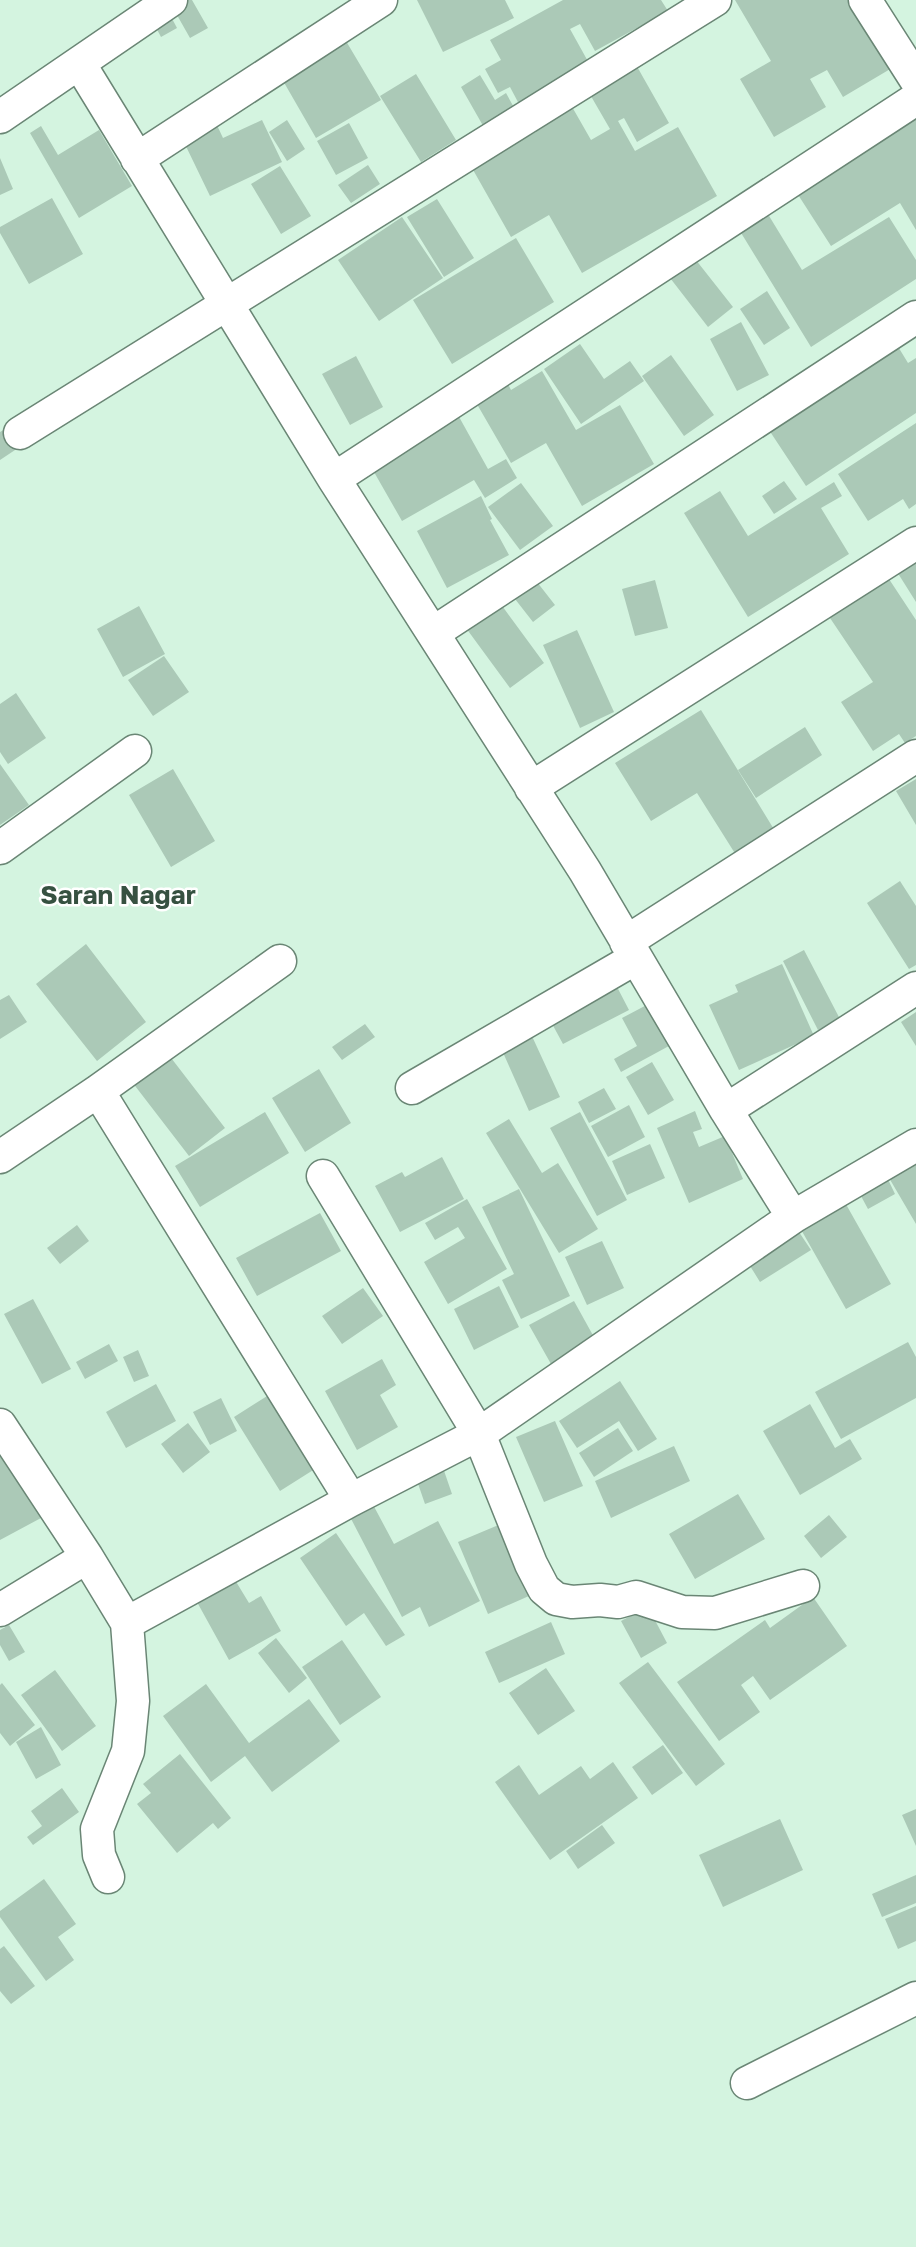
<svg xmlns="http://www.w3.org/2000/svg" width="916" height="2247" viewBox="0 0 916 2247" font-family="'Golos Text',sans-serif">
  <rect width="100%" height="100%" fill="#d4f4e0"/>
  <path fill="#abc9b7" d="M187,0H192L208,28L190,38L173,8Z
    M417,0H505L514,18L443,52Z
    M563,0H661L668,11L595,51L580,24L570,29L590,65L519,104L510,87L498,93L485,69L501,60L490,40Z
    M735,0H859L897,65L843,97L827,70L810,79L826,107L774,137L740,79L771,61Z
    M168,11L177,28L161,37L152,20Z
    M346,41L381,100L316,138L282,79Z
    M635,63L669,123L637,142L624,118L618,121L635,151L678,127L717,196L582,273L549,215L511,237L472,168L536,132L533,126L571,105L591,140L610,129L588,91Z
    M416,74L456,140L421,162L380,96Z
    M480,75L495,100L506,93L517,113L486,131L461,87Z
    M916,113V230L900,203L831,246L795,190Z
    M262,120L282,162L210,196L181,136L215,121L223,138Z
    M287,120L305,149L287,161L269,132Z
    M349,123L368,158L336,175L317,141Z
    M41,126L58,155L99,130L132,186L79,218L30,133Z
    M0,158L13,189L0,195Z
    M368,165L380,184L351,203L338,185Z
    M280,166L311,216L281,234L251,184Z
    M52,198L83,254L29,284L0,233V227Z
    M437,199L474,258L444,277L407,217Z
    M763,206L802,270L889,217L916,260V279L811,347L735,223Z
    M402,217L443,278L379,321L338,260Z
    M516,238L554,302L452,364L413,300Z
    M692,255L733,307L708,327L667,274Z
    M767,291L790,328L764,345L740,309Z
    M741,322L769,375L737,391L710,339Z
    M894,340L908,363L916,358V413L806,486L769,430Z
    M580,344L604,379L630,361L644,381L581,424L544,369Z
    M671,355L714,415L684,436L642,376Z
    M356,356L383,407L350,425L322,374Z
    M542,371L576,430L620,405L654,464L582,506L546,443L511,463L474,399L506,380L511,390Z
    M458,415L488,469L506,459L517,478L485,498L474,480L402,521L370,465Z
    M916,423V504L909,509L903,499L868,521L838,474Z
    M5,429L18,448L0,460V432Z
    M784,481L797,499L774,514L762,496Z
    M834,482L842,496L821,508L849,554L748,617L684,513L720,491L748,536Z
    M521,483L553,526L520,550L488,507Z
    M481,496L492,519L490,520L509,555L447,588L417,531Z
    M916,553V602L894,567Z
    M887,576L916,620V736L905,743L899,734L873,751L841,702L873,682L828,615Z
    M655,580L668,628L635,636L622,589Z
    M537,582L555,605L533,622L515,599Z
    M500,603L544,663L510,688L466,628Z
    M139,606L165,654L123,677L97,629Z
    M577,630L614,712L580,728L543,645Z
    M164,656L189,692L153,716L128,680Z
    M16,693L46,738L8,764L0,752V704Z
    M701,710L775,831L736,855L697,793L651,821L615,763Z
    M805,727L822,755L756,798L738,770Z
    M0,764L29,805L0,825Z
    M173,769L215,841L171,867L129,795Z
    M916,779V825L896,791Z
    M900,881L916,906V965L909,969L867,903Z
    M86,944L146,1022L97,1061L36,984Z
    M804,950L840,1019L818,1030L783,961Z
    M782,964L814,1036L739,1070L709,1005L738,992L735,985Z
    M616,985L629,1010L563,1044L550,1020Z
    M9,995L27,1022L0,1039V1000Z
    M658,999L680,1040L621,1072L614,1059L637,1046L622,1018Z
    M916,1012V1046L901,1022Z
    M365,1024L375,1037L342,1060L332,1047Z
    M531,1034L560,1097L529,1111L501,1048Z
    M165,1050L225,1128L189,1156L129,1078Z
    M652,1062L674,1100L648,1115L626,1077Z
    M319,1069L351,1123L305,1152L272,1098Z
    M604,1088L616,1109L589,1123L578,1102Z
    M629,1105L645,1137L608,1157L591,1126Z
    M695,1111L702,1129L693,1132L699,1147L725,1136L743,1179L689,1203L657,1128Z
    M265,1112L289,1153L200,1207L175,1166Z
    M580,1112L627,1200L597,1216L550,1128Z
    M509,1119L542,1173L558,1163L598,1229L559,1253L486,1133Z
    M650,1144L665,1178L627,1195L612,1161Z
    M916,1152V1224L885,1171Z
    M442,1157L464,1199L400,1232L375,1186L402,1172L405,1177Z
    M883,1169L895,1194L868,1209L855,1185Z
    M519,1189L570,1296L521,1319L502,1280L514,1274L482,1207Z
    M467,1199L507,1269L448,1304L424,1262L465,1238L458,1227L435,1240L425,1223Z
    M843,1199L891,1284L846,1309L799,1226Z
    M320,1213L341,1251L257,1296L236,1258Z
    M77,1225L89,1241L60,1264L47,1248Z
    M797,1229L811,1250L760,1282L747,1261Z
    M602,1241L624,1288L587,1305L565,1257Z
    M499,1286L519,1327L474,1350L454,1309Z
    M363,1288L383,1316L342,1344L322,1316Z
    M33,1299L71,1369L42,1384L4,1314Z
    M574,1301L595,1339L551,1364L529,1325Z
    M908,1342L916,1357V1398L841,1439L815,1392Z
    M109,1344L118,1361L85,1379L76,1362Z
    M138,1350L149,1376L134,1382L123,1357Z
    M382,1359L396,1385L380,1395L398,1427L357,1450L325,1391Z
    M620,1381L657,1439L638,1451L619,1421L577,1448L559,1421Z
    M156,1384L176,1421L126,1448L106,1412Z
    M272,1393L318,1467L280,1491L234,1417Z
    M221,1398L237,1431L210,1445L193,1412Z
    M810,1404L835,1448L850,1439L862,1459L800,1495L763,1431Z
    M555,1421L583,1486L544,1502L516,1437Z
    M188,1423L210,1452L183,1473L161,1444Z
    M618,1428L633,1451L594,1477L579,1453Z
    M0,1436L54,1511L0,1540Z
    M674,1446L690,1481L611,1518L595,1481Z
    M441,1462L452,1494L425,1504L414,1472Z
    M738,1494L765,1539L695,1579L669,1534Z
    M370,1499L394,1544L438,1521L480,1601L429,1627L420,1607L402,1617L347,1511Z
    M829,1515L847,1537L821,1558L804,1536Z
    M508,1521L538,1592L488,1614L458,1542Z
    M336,1533L405,1635L386,1646L364,1613L346,1626L300,1558Z
    M235,1580L249,1603L261,1596L281,1631L229,1660L197,1602Z
    M813,1597L847,1646L770,1700L753,1676L741,1685L760,1712L719,1741L677,1682L765,1620L770,1628Z
    M648,1607L667,1643L641,1658L621,1621Z
    M551,1622L565,1654L499,1683L485,1652Z
    M9,1625L25,1652L9,1661L0,1645V1630Z
    M276,1638L307,1678L289,1693L258,1653Z
    M342,1640L381,1697L340,1725L302,1667Z
    M648,1662L725,1764L696,1786L619,1683Z
    M546,1668L575,1711L538,1735L509,1693Z
    M55,1670L96,1726L62,1751L21,1695Z
    M2,1683L35,1725L10,1746L0,1733V1685Z
    M206,1684L249,1743L309,1699L340,1741L272,1792L245,1756L211,1782L163,1716Z
    M41,1727L61,1765L36,1779L16,1742Z
    M663,1745L683,1773L652,1795L632,1767Z
    M180,1754L231,1818L218,1829L213,1823L177,1853L137,1804L151,1793L143,1784Z
    M613,1762L638,1798L550,1860L495,1782L519,1765L539,1795L581,1766L590,1779Z
    M62,1788L79,1812L33,1845L27,1837L42,1826L31,1811Z
    M916,1809V1846L902,1815Z
    M780,1819L803,1870L723,1907L699,1855Z
    M602,1825L615,1843L578,1869L566,1851Z
    M916,1875V1903L882,1917L872,1894Z
    M44,1879L76,1924L58,1937L74,1960L46,1981L0,1917V1911Z
    M916,1906V1941L898,1949L885,1919Z
    M4,1946L35,1986L11,2004L0,1991V1949Z"/>
  <g fill="none" stroke-linecap="round" stroke-linejoin="round">
    <g stroke="#6a8675" stroke-width="35">
      <path id="street" d="M865,0L916,80
        M0,117L171,0
        M137,159L381,0
        M20,433L715,0
        M334,479L916,99
        M433,633L916,317
        M531,788L916,543
        M0,848L135,751
        M626,942L916,756
        M412,1088L636,958
        M98,1091L351,1500
        M726,1110L916,988
        M0,1157L98,1091L280,961
        M323,1176L479,1434L531,1564L544,1589L556,1599L572,1602L600,1600L618,1602L636,1597L682,1612L715,1613L803,1586
        M793,1217L916,1145
        M0,1425L87,1557
        M0,1610L87,1557L127,1623L351,1500L479,1434L793,1217L726,1110L585,871L334,479L79,63
        M108,1877L99,1855L97,1829L128,1751L133,1701L127,1623
        M747,2083L916,1998"/>
    </g>
    <use href="#street" stroke="#fff" stroke-width="32"/>
  </g>
  <g text-anchor="middle" stroke-width="5" stroke-linejoin="round" paint-order="stroke">
    <g font-size="26" font-weight="bold" fill="#365141" stroke="#fff">
      <text x="118" y="904">Saran Nagar</text>
    </g>
  </g>
</svg>
